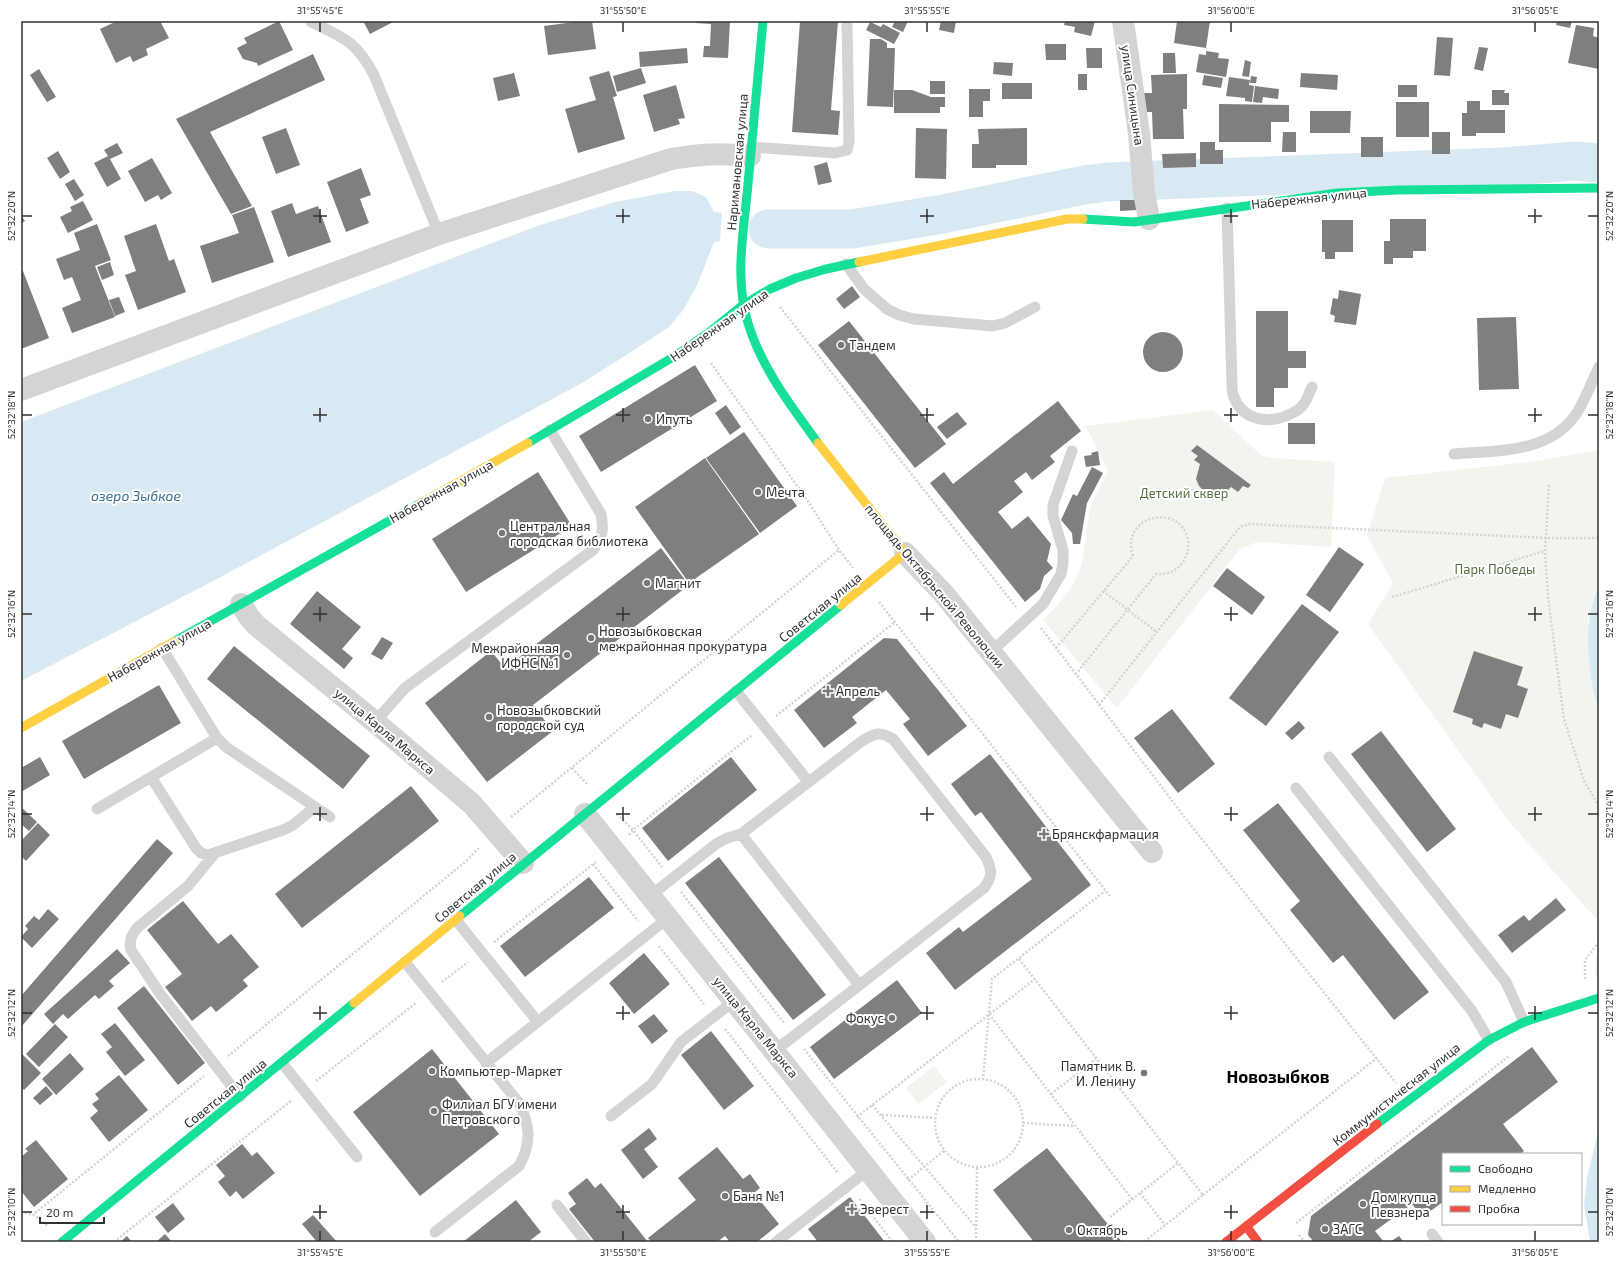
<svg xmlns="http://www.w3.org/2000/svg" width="1620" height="1263" viewBox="0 0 1620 1263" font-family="'Exo 2',sans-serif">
  <rect width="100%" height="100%" fill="#fff"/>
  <path fill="#f1f5ed" d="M1213,410L1262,456L1273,458L1335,462L1331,547L1257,542L1240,549L1117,708L1043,620L1057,606L1073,585L1082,564L1090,507L1108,472L1086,426Z
    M1599,450V586L1594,594L1588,620L1590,674L1599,709V922L1510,823L1368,624L1393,583L1367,536L1385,478L1537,461Z
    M1599,952V976L1595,977L1596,957Z
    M934,1066L947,1082L918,1104L906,1088Z"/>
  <path fill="#d9e9f3" d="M674,191H692L706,197L714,212L722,213L720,241L714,242L698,283L684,309L669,327L631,352L582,383L215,580L21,681V422L537,226L615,202Z
    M1599,586V709C1587,678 1582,616 1599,586Z
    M1599,1127V1242H1590L1584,1204L1587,1178Z"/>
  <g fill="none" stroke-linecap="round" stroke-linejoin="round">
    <path stroke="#d9e9f3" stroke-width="39" d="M768,229H852L943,214L1084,185L1107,182L1502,167L1575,161L1599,163"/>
  </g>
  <path fill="#7f7f7f" d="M117,21H160L169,38L146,49L148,55L133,62L130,56L116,63L100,29Z
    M279,21L293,50L258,66L257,63L243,59L237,48L247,43L244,38Z
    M363,21H395L370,34Z
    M582,21H592L596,49L548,55L544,26Z
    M696,21H730L728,58L703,57L704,46H710L711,24L696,23Z
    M800,21H838L831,110L840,111L838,135L792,132Z
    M895,21H908L903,32L892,27Z
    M941,21H956L954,33L939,30Z
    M1065,21H1095L1091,36L1074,32L1075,27L1064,25Z
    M1177,21H1210L1206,48L1174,43Z
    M1557,21H1572L1570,28L1556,25Z
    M870,22L881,27L883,24L900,33L894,44L866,30Z
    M1576,25L1594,28L1593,36L1599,38V69L1568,63Z
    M1437,37L1453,38L1450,76L1434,75Z
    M870,39H881L887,43V48H895L893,107L867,106Z
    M1045,44H1066V60H1046Z
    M1479,47L1488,48L1483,71L1474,69Z
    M687,48L688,63L640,67L639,52Z
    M1086,48H1102V68H1087Z
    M1206,51L1219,53L1218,58L1229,59L1226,77L1196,72L1199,54L1206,55Z
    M1163,53H1175L1176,73H1163Z
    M313,54L325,80L210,132L252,206L231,214L176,119Z
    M1245,60L1251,62L1249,77L1242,76Z
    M994,62L1013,63L1012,76L993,74Z
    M641,68L646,83L617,92L613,76Z
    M39,69L56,97L47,102L30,75Z
    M609,71L617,96L613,97L625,139L578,153L565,109L596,100L589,77Z
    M514,73L520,96L498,101L493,78Z
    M1301,73L1338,75L1337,90L1300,87Z
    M1078,74H1087V90H1078Z
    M1187,74V109H1183L1184,139H1153L1152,112H1141V93H1152L1151,75Z
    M1204,75L1223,78L1221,88L1202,85Z
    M1251,76L1257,77L1256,83H1250Z
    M1229,77L1250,80L1249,85L1254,86L1252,102L1245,101V98L1226,96Z
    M930,81H945V94H930Z
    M1002,83H1032V99H1002Z
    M676,85L685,118L678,119L680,124L654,132L643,95Z
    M1398,85H1417V97H1398Z
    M1255,86L1279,89L1278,99L1263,97L1262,103L1253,102Z
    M969,89H990V101H983V117H969Z
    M894,90H912L931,97H945V107H940V113H894Z
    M1492,90H1505L1504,93H1509V105H1492Z
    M1467,101H1480V110H1505V133H1476V136H1462V113H1467Z
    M1396,102H1429V137H1396Z
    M1219,104L1289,105V122H1271V142H1219Z
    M1310,111H1351L1350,133H1310Z
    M286,128L300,165L276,174L262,137Z
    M916,128L947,129L946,179L915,178Z
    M1027,128V165H996V168H972V144H979L978,129Z
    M1283,132H1296V152H1282Z
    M1432,132H1450V154H1432Z
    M1361,137H1383V157H1361Z
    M1200,142H1215V150H1223V164H1200Z
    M117,143L123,153L110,159L121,179L107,187L94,163L108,156L104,150Z
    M58,151L70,172L60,179L47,158Z
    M1196,153V167L1163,168L1162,154Z
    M152,158L172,193L161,200L158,195L145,202L128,171Z
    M827,162L832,182L818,185L814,166Z
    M361,168L371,195L360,199L369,223L346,232L327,182Z
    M74,179L84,195L75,201L65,184Z
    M1120,200H1137V210L1120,211Z
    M83,201L93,220L68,233L60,217L72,211L70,207Z
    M292,203L296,214L318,206L331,242L288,257L271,211Z
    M254,207L274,262L212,283L200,246L239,233L232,215Z
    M21,215L25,221L21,224Z
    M1390,219H1426V251H1413V258H1393V264H1384V241H1390Z
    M1322,220H1353V252H1335V259H1325V252H1322Z
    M97,224L111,260L95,266L115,317L72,333L62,308L81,300L72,277L64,280L56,259L80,250L74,233Z
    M156,224L169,261L174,259L186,292L138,310L125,275L136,271L124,236Z
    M110,262L114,275L102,280L97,267Z
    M23,271L49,338L21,349V272Z
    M852,286L860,297L844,309L836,299Z
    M1339,290L1361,294L1356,325L1334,322L1335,316L1330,314L1333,298L1338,299Z
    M119,297L125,312L115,316L109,300Z
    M1256,311H1288V351H1306V368H1288V388H1274V407H1256Z
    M1516,317L1519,389L1479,390L1477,318Z
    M849,321L946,444L915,468L818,345Z
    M1143 352a20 20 0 1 1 40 0a20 20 0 1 1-40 0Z
    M695,365L717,401L601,472L579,436Z
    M1058,401L1081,431L1050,456L1055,462L1032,480L1026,472L1014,481L1023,492L998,512L1012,529L1028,516L1051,544L1047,561L1053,568L1044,576L1040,589L1025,602L930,483L944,472L953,484Z
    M726,405L741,427L730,435L715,413Z
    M957,412L967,424L947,439L937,427Z
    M1288,423H1315V444H1288Z
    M744,432L797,506L760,533L706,458Z
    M1197,445L1251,485L1248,488L1243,486L1238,492L1231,487L1226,492L1220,495H1212L1205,492L1199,486L1196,479L1200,464L1194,460L1198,456L1191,451Z
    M1098,451L1100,465L1086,467L1084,456L1092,455L1091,453Z
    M705,458L759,534L689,583L635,507Z
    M1092,467L1103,473L1087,503L1080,544H1073L1072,533L1061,520L1073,494L1077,496Z
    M538,472L572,526L466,592L432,539Z
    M1339,547L1364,564L1330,612L1306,595Z
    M661,548L689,585L533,705L553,731L487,782L425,703L491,651L505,668Z
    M1227,568L1265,597L1252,615L1213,586Z
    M317,591L361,627L342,649L353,658L344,669L290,624Z
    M1302,604L1339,632L1266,726L1229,698Z
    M382,637L393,643L382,660L371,654Z
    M884,638L897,639L967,726L928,756L903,724L910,719L886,690L852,717L857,723L824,748L794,710Z
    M234,646L370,756L343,789L207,679Z
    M1474,651L1523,667L1517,685L1528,689L1518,718L1506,714L1501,729L1484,723L1482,728L1472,724L1473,719L1453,712Z
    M159,685L181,723L84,779L62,741Z
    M1172,709L1215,764L1178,793L1134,738Z
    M1299,721L1305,728L1292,740L1285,733Z
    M1381,731L1456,829L1427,852L1351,754Z
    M990,754L1091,885L955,990L926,953L959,927L963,932L1032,879L981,812L975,816L951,784Z
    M40,757L50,775L21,792V768Z
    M731,757L757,790L668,861L642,828Z
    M411,786L439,821L302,928L275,894Z
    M1278,803L1429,992L1394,1020L1343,955L1333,963L1290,910L1300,901L1243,830Z
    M21,807L37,822L29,831L21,824Z
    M38,823L50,835L26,861L21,856V841Z
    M157,839L173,853L21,1027V996Z
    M719,857L826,995L793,1020L685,883Z
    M589,877L614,908L525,977L500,946Z
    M1556,898L1566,910L1512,953L1498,935L1524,915L1529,921Z
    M183,901L218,944L231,934L259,967L243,980L248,986L216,1012L211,1006L192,1021L165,987L182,974L147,930Z
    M48,909L59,919L32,948L21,937L28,929L25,926L34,916L39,920Z
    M117,949L130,963L109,981L114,986L99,999L95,995L68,1019L63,1014L53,1024L44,1014Z
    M644,953L670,984L634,1014L609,983Z
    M897,980L922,1013L834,1079L810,1047Z
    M144,986L205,1063L178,1085L117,1008Z
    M654,1014L668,1031L652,1044L638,1026Z
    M115,1023L145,1060L125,1076L106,1052L112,1047L101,1034Z
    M55,1024L68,1037L39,1067L26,1054Z
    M711,1031L754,1086L724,1110L681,1055Z
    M1532,1047L1558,1082L1503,1124L1524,1151L1520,1154H1443V1202L1422,1217L1412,1204L1375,1231L1384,1242H1314L1308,1235L1311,1216Z
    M432,1049L499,1134L420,1196L353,1112Z
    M21,1053L41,1073L24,1090L21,1087Z
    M70,1053L84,1069L56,1095L42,1079Z
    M119,1075L148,1110L109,1142L90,1118L98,1111L92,1104L99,1099L95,1094Z
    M46,1086L53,1094L40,1105L33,1098Z
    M649,1128L657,1139L644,1149L658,1167L643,1179L621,1150Z
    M36,1140L68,1179L34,1207L21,1191V1179L23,1178L21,1175V1157L28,1151L25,1149Z
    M242,1144L252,1156L257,1152L275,1173L243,1199L236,1191L230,1197L218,1182L225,1176L216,1165Z
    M717,1147L743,1179L750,1174L760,1188L754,1193L779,1224L757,1242H730L725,1236L717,1242H651L648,1238L696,1200L678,1178Z
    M1047,1148L1122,1242H1034L993,1190Z
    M587,1178L595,1188L601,1183L648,1242H595L569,1209L576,1204L568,1193Z
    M850,1197L885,1242H818L808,1229Z
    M516,1200L541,1232L528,1242H463Z
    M173,1203L185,1219L168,1233L155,1217Z
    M313,1215L337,1242H317L302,1224Z
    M165,1234L172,1242H156Z
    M127,1236L132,1242H120Z
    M1399,1236L1404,1242H1390Z"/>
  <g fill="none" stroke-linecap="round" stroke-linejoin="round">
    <path stroke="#d4d4d4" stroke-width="2.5" stroke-dasharray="2 2" stroke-linecap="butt" d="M780,307L1016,607
      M711,363L807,500L839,550L853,568
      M1549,485L1545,551L1548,597L1564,719L1584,781L1599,806
      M1103,591L1157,632
      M1392,597L1545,551
      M879,602L1110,896
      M1041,628L1189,823L1396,1083
      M1056,648L1133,556C1119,516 1180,501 1188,540C1189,547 1188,554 1184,560C1178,571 1167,575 1156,574L1076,674
      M1099,705L1240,527L1248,524L1547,538H1599
      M776,716L895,622
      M572,768L587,784
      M617,814L633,830L752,735
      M511,817L839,550
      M629,835L633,830L662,867
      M593,864L638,921
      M681,892L784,1023
      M494,942L596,862
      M659,946L704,1004
      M1019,959L1203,1195L1144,1242
      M1585,979V960L1599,942
      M442,982L468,962
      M989,1014L1132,1199
      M725,1029L838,1173
      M804,1049L959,1242
      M228,1056L465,862L480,847
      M935 1123a44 44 0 1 1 88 0a44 44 0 1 1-88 0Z
      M983,1080L992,979L1105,891
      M316,1081L416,1003
      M1051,1094L1096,1059
      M872,1105L976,1227
      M882,1115L935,1118
      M857,1117L1035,979
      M1023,1123L1074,1126
      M908,1180L945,1150
      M1140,1193L1165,1225
      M1203,1195L1377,1058
      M859,1199L893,1242
      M21,1212L34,1215L48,1226
      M35,1213L204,1076
      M1110,1217L1178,1163
      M1296,1223L1509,1056
      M1299,1235L1305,1242
      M114,1242L292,1100
      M976,1242L977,1167
      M1024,1242L1025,1241"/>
    <path stroke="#d4d4d4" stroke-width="11" d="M311,22C344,38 356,41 374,75L439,234
      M751,147L835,153L847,150L849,142L847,21
      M1227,208L1232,385C1232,389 1232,393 1234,397C1242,419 1266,424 1286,416C1291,414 1298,411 1302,406C1307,401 1309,393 1312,387
      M846,264L864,289L887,309L899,315L914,319L993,326L1005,323L1035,307
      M1454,454C1498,450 1552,454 1578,411C1586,397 1592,382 1599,367
      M162,648L217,738L226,747L330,817
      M991,652L1043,604L1061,574L1063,563V550L1053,516V505L1072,451
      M736,691L808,781
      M375,722L405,688L593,550C603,536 604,530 601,514L550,430
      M1329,757L1506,982L1524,1022
      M151,777L196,848L201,853L208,855L283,830L293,825L315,807
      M1296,788L1472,1011L1489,1040
      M97,809L217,738
      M215,853L188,886L137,928C131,936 129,941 131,950L161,995L240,1097
      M650,896L716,844L727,838L741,834
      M456,920L538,1022
      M405,962L519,1103C530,1125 532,1143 519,1166L435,1232
      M774,1051L794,1036L984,888C993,876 992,870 986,857L893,739C880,731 875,733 862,741L741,834L859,985
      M282,1063L357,1157
      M486,1063L668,918
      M611,1116L652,1084L681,1042L734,1001
      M557,1205L586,1242
      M1432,1234L1438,1242
      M776,1242L868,1170"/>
    <path stroke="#d4d4d4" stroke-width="22" d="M1123,21L1139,133L1144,193L1149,219
      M21,390L439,234L671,159C700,154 721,153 750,156
      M905,553L944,594L1152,852
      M241,604L249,617L256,625L375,722L472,804L523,863
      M585,814L774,1051L925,1242"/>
    <path stroke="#16e098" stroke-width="9" d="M763,21C758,75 753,130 748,184C744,230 734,278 748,323C761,367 791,406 818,443
      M1083,219L1134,222L1337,193L1399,190L1599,188
      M528,443L675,356L707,334L743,305L770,289L796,278L826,269L859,262
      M175,641L421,503
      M460,916L841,605
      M1377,1124L1489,1040L1524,1022L1599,998
      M62,1242L354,1003"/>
    <path stroke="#ffcf43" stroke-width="9" d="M859,262L1067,219H1083
      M818,443L905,553L841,605
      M421,503L528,443
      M21,728L175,641
      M354,1003L460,916"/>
    <path stroke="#f24e42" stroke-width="9" d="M1246,1226L1258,1242
      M1226,1242L1377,1124"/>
  </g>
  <path fill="none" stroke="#303030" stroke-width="1.5" d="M320,22V32M623,22V32M927,22V32M1231,22V32M1535,22V32M320,209V223M623,209V223M927,209V223M1231,209V223M1535,209V223M22,216H32M313,216H327M616,216H630M920,216H934M1224,216H1238M1528,216H1542M1588,216H1598M320,408V422M623,408V422M927,408V422M1231,408V422M1535,408V422M22,415H32M313,415H327M616,415H630M920,415H934M1224,415H1238M1528,415H1542M1588,415H1598M320,607V621M623,607V621M927,607V621M1231,607V621M1535,607V621M22,614H32M313,614H327M616,614H630M920,614H934M1224,614H1238M1528,614H1542M1588,614H1598M320,807V821M623,807V821M927,807V821M1231,807V821M1535,807V821M22,814H32M313,814H327M616,814H630M920,814H934M1224,814H1238M1528,814H1542M1588,814H1598M320,1006V1020M623,1006V1020M927,1006V1020M1231,1006V1020M1535,1006V1020M22,1013H32M313,1013H327M616,1013H630M920,1013H934M1224,1013H1238M1528,1013H1542M1588,1013H1598M320,1205V1219M623,1205V1219M927,1205V1219M1231,1205V1219M22,1212H32M313,1212H327M616,1212H630M920,1212H934M1224,1212H1238M1588,1212H1598M320,1231V1241M623,1231V1241M927,1231V1241M1231,1231V1241M1535,1231V1241"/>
  <g fill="#787878" stroke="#fff" stroke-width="1.5">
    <circle cx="841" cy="345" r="4"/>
    <circle cx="648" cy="419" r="4"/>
    <circle cx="758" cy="492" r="4"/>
    <circle cx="502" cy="533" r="4"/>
    <circle cx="647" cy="583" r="4"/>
    <circle cx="591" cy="638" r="4"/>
    <circle cx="567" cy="655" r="4"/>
    <path d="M826 685h4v4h4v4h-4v4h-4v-4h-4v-4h4z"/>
    <circle cx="489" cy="717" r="4"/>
    <path d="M1042 828h4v4h4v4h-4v4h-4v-4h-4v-4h4z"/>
    <circle cx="892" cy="1018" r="4"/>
    <circle cx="432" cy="1071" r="4"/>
    <circle cx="1144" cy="1073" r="4"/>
    <circle cx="434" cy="1111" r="4"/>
    <circle cx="725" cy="1196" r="4"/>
    <circle cx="1363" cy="1204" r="4"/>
    <path d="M850 1203h4v4h4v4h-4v4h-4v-4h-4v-4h4z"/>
    <circle cx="1325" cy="1229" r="4"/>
    <circle cx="1069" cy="1230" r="4"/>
  </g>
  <g text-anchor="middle" stroke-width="4" stroke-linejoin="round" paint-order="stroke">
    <g font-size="13" fill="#303030" stroke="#fff">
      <text transform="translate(1133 95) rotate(82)" y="5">улица Синицына</text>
      <text transform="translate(737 162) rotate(-85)" y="5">Наримановская улица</text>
      <text transform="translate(1309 198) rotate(-6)" y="5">Набережная улица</text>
      <text transform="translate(719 325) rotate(-35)" y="5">Набережная улица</text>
      <text transform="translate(441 491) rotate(-29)" y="5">Набережная улица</text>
      <text transform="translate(935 586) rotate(50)" y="5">площадь Октябрьской Революции</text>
      <text transform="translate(820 607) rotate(-39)" y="5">Советская улица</text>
      <text transform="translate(159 650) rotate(-29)" y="5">Набережная улица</text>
      <text transform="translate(385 731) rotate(40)" y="5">улица Карла Маркса</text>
      <text transform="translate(475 887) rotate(-40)" y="5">Советская улица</text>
      <text transform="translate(756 1027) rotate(51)" y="5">улица Карла Маркса</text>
      <text transform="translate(225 1093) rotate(-39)" y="5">Советская улица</text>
      <text transform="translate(1396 1094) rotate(-38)" y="5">Коммунистическая улица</text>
    </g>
    <g font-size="13" fill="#303030" stroke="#fff" text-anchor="start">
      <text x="849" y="350">Тандем</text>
      <text x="656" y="424">Ипуть</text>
      <text x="766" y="497">Мечта</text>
      <text x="510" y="531">Центральная<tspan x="510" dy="15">городская библиотека</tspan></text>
      <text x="655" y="588">Магнит</text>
      <text x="599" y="636">Новозыбковская<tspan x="599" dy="15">межрайонная прокуратура</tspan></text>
      <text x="559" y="653" text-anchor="end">Межрайонная<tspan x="559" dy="15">ИФНС №1</tspan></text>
      <text x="836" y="696">Апрель</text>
      <text x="497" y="715">Новозыбковский<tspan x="497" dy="15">городской суд</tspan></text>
      <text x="1052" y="839">Брянскфармация</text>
      <text x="884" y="1023" text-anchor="end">Фокус</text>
      <text x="1136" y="1071" text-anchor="end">Памятник В.<tspan x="1136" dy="15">И. Ленину</tspan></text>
      <text x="440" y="1076">Компьютер-Маркет</text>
      <text x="442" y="1109">Филиал БГУ имени<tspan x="442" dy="15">Петровского</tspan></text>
      <text x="733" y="1201">Баня №1</text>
      <text x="1371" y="1202">Дом купца<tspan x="1371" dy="15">Певзнера</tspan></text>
      <text x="860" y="1214">Эверест</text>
      <text x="1333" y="1234">ЗАГС</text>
      <text x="1077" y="1235">Октябрь</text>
    </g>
    <g font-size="13" fill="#526e3b" stroke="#fff">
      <text x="1184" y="498">Детский сквер</text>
      <text x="1495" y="574">Парк Победы</text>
    </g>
    <g font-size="14" font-style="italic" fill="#3a7096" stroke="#fff">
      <text x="136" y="501">озеро Зыбкое</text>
    </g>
    <g font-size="17" font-weight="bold" fill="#000" stroke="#fff">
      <text x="1278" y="1083">Новозыбков</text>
    </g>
  </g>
  <rect width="1620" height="1263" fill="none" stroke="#ffffff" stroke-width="44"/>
  <rect x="1442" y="1153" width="140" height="72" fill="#ffffff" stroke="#acacac"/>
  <rect x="1450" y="1166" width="20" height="6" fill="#16e098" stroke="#acacac"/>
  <text x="1478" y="1173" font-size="12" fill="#303030">Свободно</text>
  <rect x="1450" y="1186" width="20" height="6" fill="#ffcf43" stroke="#acacac"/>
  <text x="1478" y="1193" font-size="12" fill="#303030">Медленно</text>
  <rect x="1450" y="1206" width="20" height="6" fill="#f24e42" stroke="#acacac"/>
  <text x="1478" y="1213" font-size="12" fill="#303030">Пробка</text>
  <path d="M40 1217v6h64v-6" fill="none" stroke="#303030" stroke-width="2"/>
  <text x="46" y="1217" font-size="12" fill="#303030" stroke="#ffffff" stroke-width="3" paint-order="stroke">20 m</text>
  <rect x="22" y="22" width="1576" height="1219" fill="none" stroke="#303030" stroke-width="1.5"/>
  <g font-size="10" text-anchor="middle" fill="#303030">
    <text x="320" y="14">31°55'45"E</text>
    <text x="623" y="14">31°55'50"E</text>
    <text x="927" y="14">31°55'55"E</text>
    <text x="1231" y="14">31°56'00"E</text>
    <text x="1535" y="14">31°56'05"E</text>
    <text transform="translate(11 216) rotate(-90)" y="4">52°32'20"N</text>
    <text transform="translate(1609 216) rotate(-90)" y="4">52°32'20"N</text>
    <text transform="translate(11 415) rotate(-90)" y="4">52°32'18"N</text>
    <text transform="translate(1609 415) rotate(-90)" y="4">52°32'18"N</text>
    <text transform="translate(11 614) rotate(-90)" y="4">52°32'16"N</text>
    <text transform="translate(1609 614) rotate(-90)" y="4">52°32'16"N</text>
    <text transform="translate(11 814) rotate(-90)" y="4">52°32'14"N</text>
    <text transform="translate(1609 814) rotate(-90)" y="4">52°32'14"N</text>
    <text transform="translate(11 1013) rotate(-90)" y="4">52°32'12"N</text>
    <text transform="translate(1609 1013) rotate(-90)" y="4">52°32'12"N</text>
    <text transform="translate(11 1212) rotate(-90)" y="4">52°32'10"N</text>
    <text transform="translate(1609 1212) rotate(-90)" y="4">52°32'10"N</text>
    <text x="320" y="1256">31°55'45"E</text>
    <text x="623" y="1256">31°55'50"E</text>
    <text x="927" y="1256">31°55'55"E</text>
    <text x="1231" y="1256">31°56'00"E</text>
    <text x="1535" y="1256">31°56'05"E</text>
  </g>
</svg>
